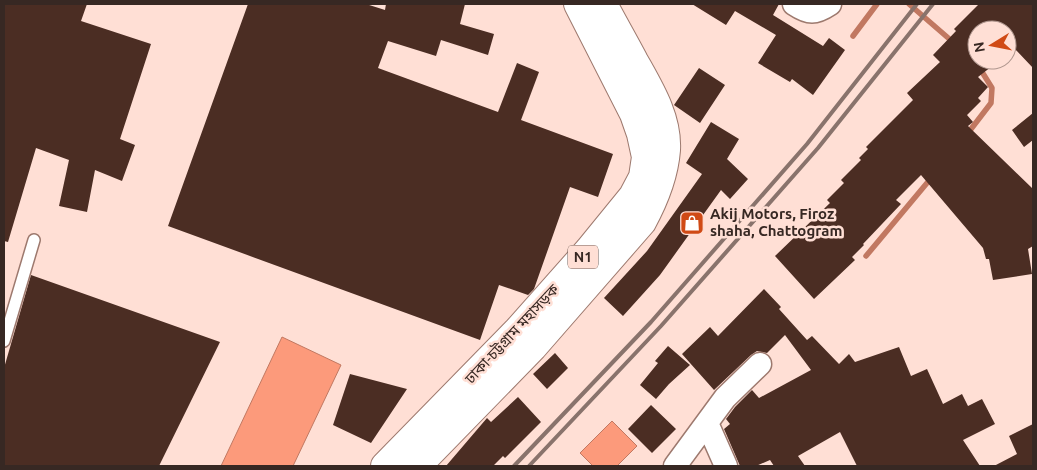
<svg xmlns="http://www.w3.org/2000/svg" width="1037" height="470" viewBox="0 0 1037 470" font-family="Ubuntu,'Noto Sans Bengali',sans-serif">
  <rect width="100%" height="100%" fill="#ffdfd5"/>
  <path fill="#fc9a7b" stroke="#c17861" d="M282,337L341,365L293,466H221Z
    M612,421L637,446L617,466H593L580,453Z"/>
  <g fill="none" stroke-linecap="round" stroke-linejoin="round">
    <path stroke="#c17861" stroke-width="5.5" d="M909,4L954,43
      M853,36L877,4
      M968,133L991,103L992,88L979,67
      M866,256L932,177"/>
  </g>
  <path fill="#4b2d23" d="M4,4H87L81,21L151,44L120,139L135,145L122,181L95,170L87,212L59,206L69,160L36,148L8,242L4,241Z
    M248,4H366L385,10L386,4H465L460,24L494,34L488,55L441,40L436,56L388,41L378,68L498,112L517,63L539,72L521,120L613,154L598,197L570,187L534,289L528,295L499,285L480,340L168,226Z
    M692,4H779L773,15L823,46L829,38L845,50L813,95L792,79L790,82L758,63L776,35L735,11L726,25Z
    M979,4H1033V68L1015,49L1007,55V30H977V60H1000L978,77L988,87L978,98L981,101L967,115L973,122L968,126L1033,189V246L1028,249L1032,274L993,280L989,259H986L983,248L921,175L896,200L901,204L863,244L864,245L852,257L855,260L814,299L775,256L830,203L827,200L844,183L841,180L861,160L859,158L868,149L866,147L913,100L907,93L940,62L933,55L956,31L954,29Z
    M699,68L725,85L700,123L674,105Z
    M1033,113V140L1024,147L1012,130Z
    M711,122L739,139L727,159L748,179L730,199L721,190L660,275L623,316L604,298L647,251L702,174L686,163Z
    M31,275L220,342L159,466H4V368Z
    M764,289L781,307L779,309L807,340L812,336L839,364L849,354L855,362L899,347L911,376L927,369L943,404L962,394L968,406L982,399L995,424L963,440L980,466H857L840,432L798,456L805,466H774L770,460L756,466H740L724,429L730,424L726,419L735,407L752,390L759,398L811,370L785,335L767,353L757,351L751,355L714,390L682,354L710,327L718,336Z
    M668,346L690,365L669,384L656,399L640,385L658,363L655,361Z
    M555,353L568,368L547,389L533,374Z
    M350,374L407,389L371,443L333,425Z
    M518,397L541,422L505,458L503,456L493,466H446L487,418L491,422Z
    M651,405L676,429L652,453L628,429Z
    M1033,424V466H994L1017,454L1009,436Z"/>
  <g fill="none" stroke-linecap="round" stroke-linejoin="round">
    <g stroke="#9d796e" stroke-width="14">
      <path id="lane" d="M4,341L34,240"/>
    </g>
    <g stroke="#9d796e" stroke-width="25">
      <path id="street" d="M794,4C809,14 815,14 830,4
        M707,423L726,466
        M675,466L725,398L760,364"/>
    </g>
    <g stroke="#9d796e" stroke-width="30">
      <path id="highway" d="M385,466L518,330L589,250L633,196L643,177L646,157L641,134L634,114L578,4
        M417,466L533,347L642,222C654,200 664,176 666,150C668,118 649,88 634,61C624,42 613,23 603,4"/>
    </g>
    <use href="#lane" stroke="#fff" stroke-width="11"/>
    <use href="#street" stroke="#fff" stroke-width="22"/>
    <use href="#highway" stroke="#fff" stroke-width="28"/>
    <path stroke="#89736c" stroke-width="4" d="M514,466L651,322L807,144L917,4
      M529,466L661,326L818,148L933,4"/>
  </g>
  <defs>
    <g id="shop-square" transform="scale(1.25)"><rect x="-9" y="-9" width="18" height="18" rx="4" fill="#d04a15" stroke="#ffdfd5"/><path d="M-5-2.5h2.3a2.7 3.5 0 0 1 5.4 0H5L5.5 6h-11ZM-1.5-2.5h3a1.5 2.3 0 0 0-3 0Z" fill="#fff"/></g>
  </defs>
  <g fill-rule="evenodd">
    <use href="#shop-square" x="692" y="223"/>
  </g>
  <g text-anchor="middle" stroke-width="5" stroke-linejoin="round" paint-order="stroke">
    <rect fill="#ffdfd5" stroke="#735f58" stroke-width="1" x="568" y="245.5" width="30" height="23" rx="4"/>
    <g font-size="14" font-weight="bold" fill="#372823">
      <text x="583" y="262">N1</text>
    </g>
    <g font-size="15" font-weight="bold" fill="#372823" stroke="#ffdfd5" text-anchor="start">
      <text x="710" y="219">Akij Motors, Firoz<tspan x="710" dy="17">shaha, Chattogram</tspan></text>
    </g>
    <g font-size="15" fill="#372823" stroke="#ffdfd5">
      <text transform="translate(512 334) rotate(-47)" y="5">ঢাকা-চট্টগ্রাম মহাসড়ক</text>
    </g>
  </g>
  <rect width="1037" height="470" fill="none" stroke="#372823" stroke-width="10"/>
  <g transform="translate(992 45) rotate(260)"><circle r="24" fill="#ffdfd5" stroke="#af968e"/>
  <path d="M0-4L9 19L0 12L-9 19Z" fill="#d04a15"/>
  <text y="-8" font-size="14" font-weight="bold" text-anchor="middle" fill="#372823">N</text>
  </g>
</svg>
